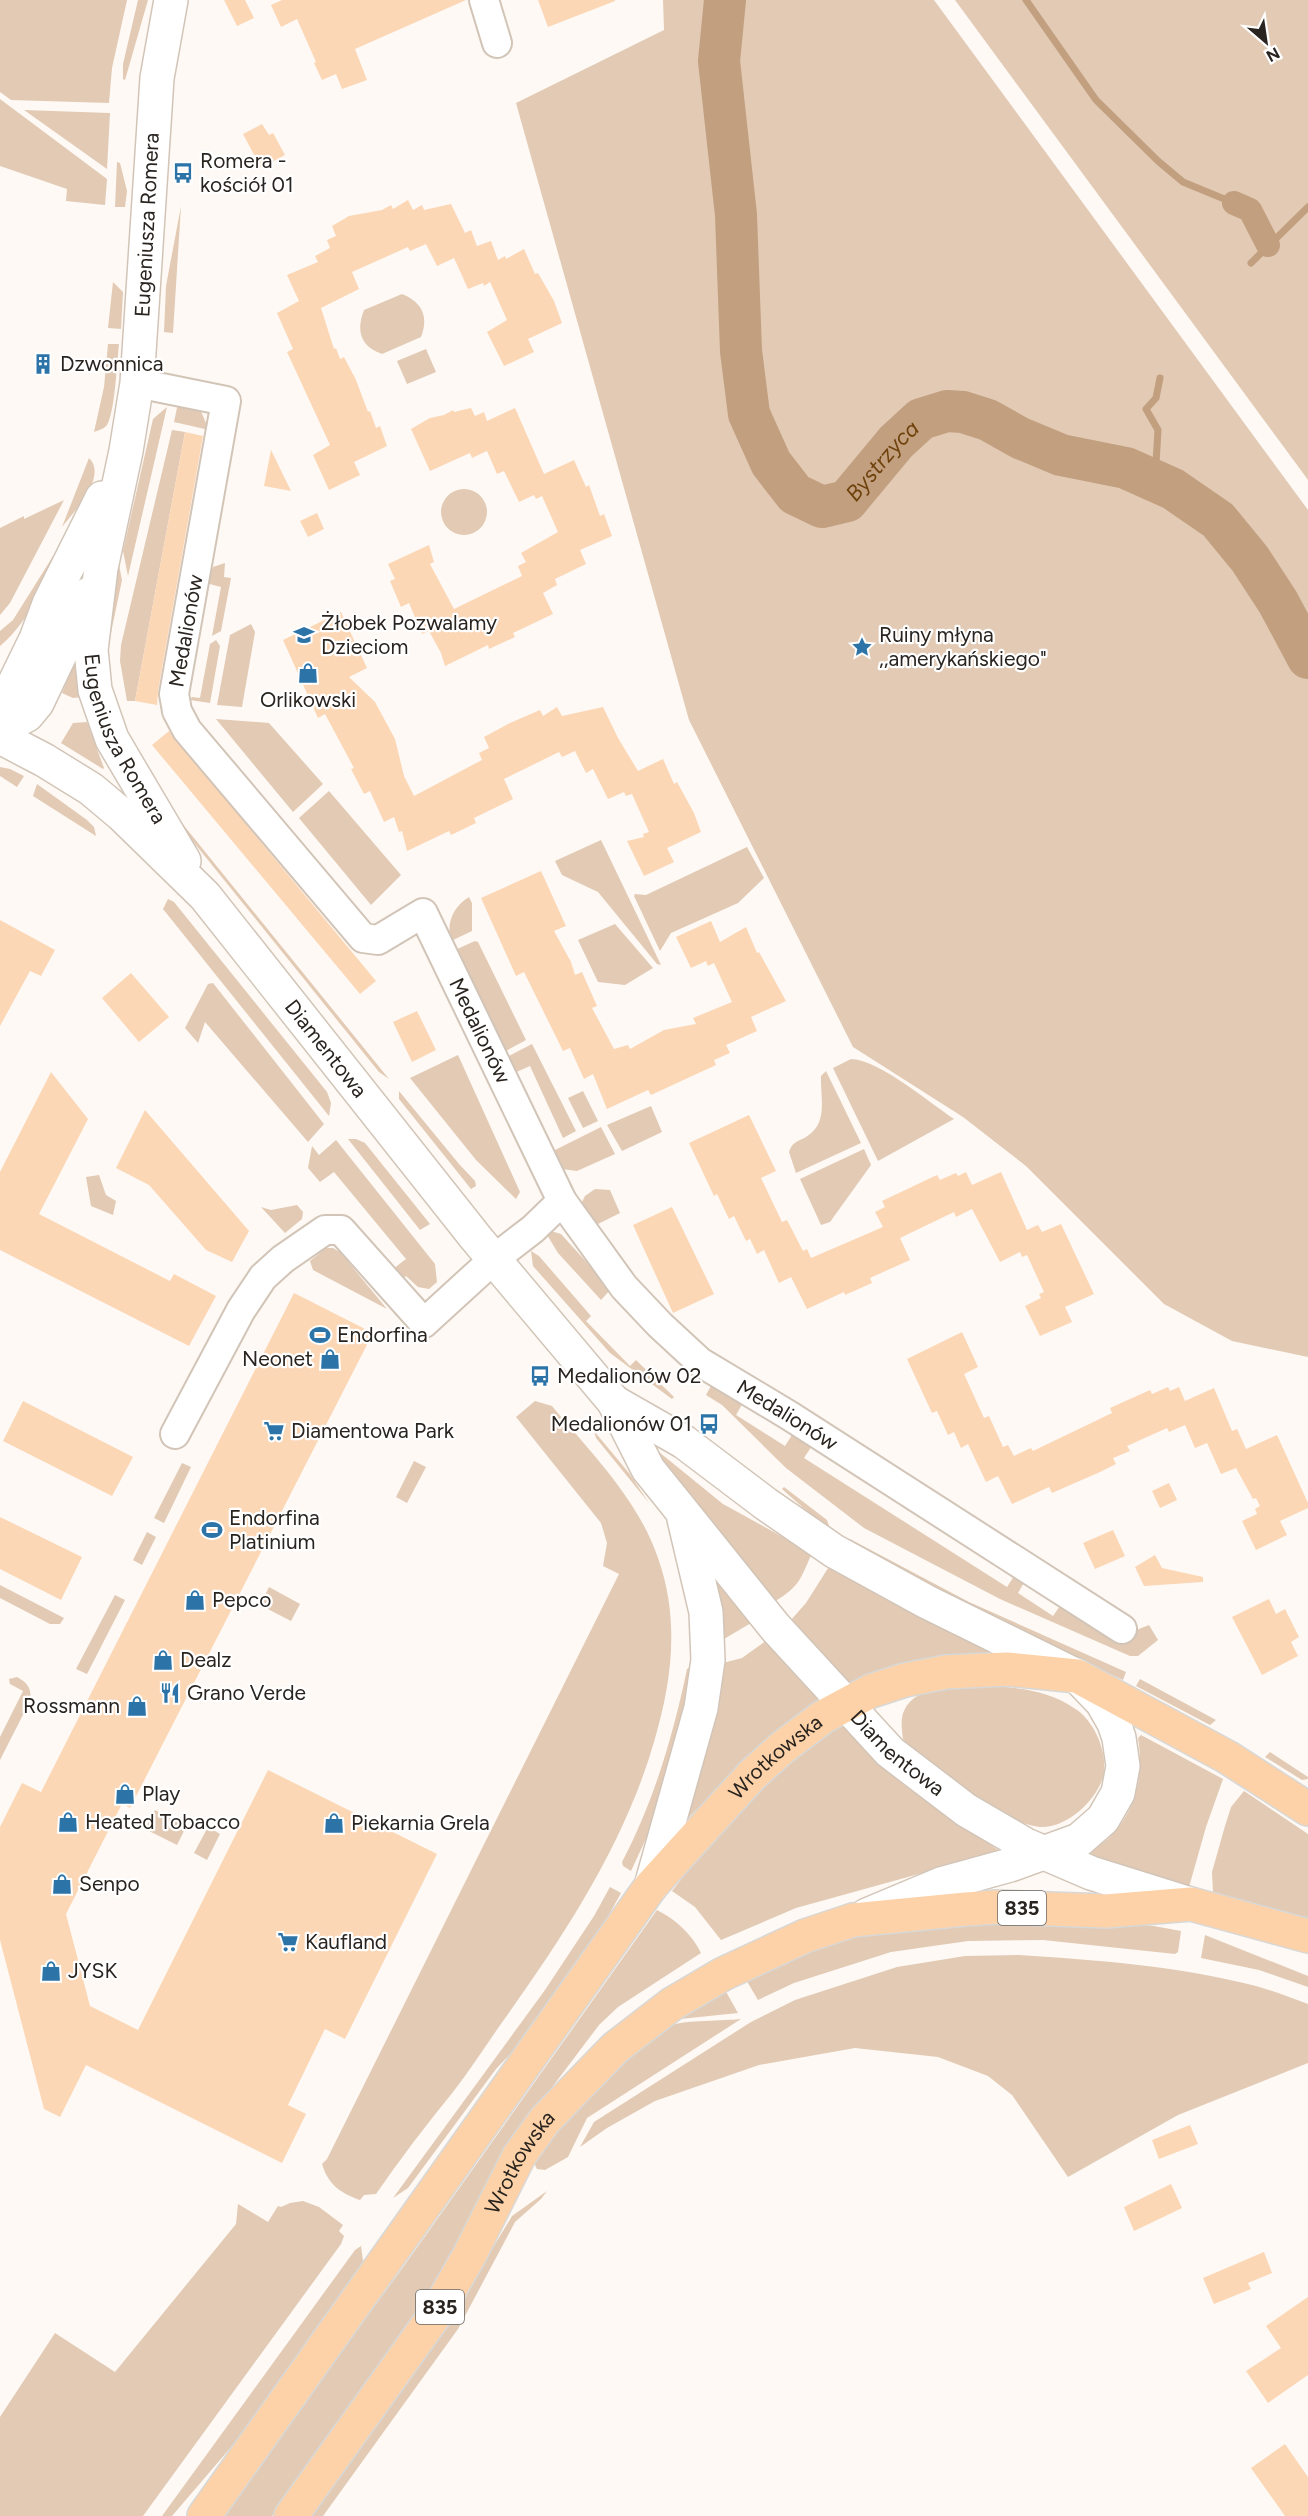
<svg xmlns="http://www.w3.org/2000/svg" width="1308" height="2516" viewBox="0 0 1308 2516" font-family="Figtree,sans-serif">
  <rect width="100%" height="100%" fill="#fef9f4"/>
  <path fill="#e2cab4" d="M0,0H127L112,68L109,103L11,100L0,92Z
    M138,0H148L125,80L123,79V64Z
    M663,0H934L1308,510V1357L1232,1341L1164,1304L1026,1166L963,1117L853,1047L689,720L516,103L664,30Z
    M955,0H1308V480L1300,469Z
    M0,99L107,179L105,205L66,201L67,189L0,166Z
    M24,110L110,113L107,169Z
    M117,162L120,163L127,191L125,207H115Z
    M181,206L173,333L164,332L166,286Z
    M113,282L123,292L121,329L108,328Z
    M402,294C422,302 429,316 421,337L382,354C360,346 356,331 364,310Z
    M108,344H119C117,361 115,412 107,425C104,429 99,430 94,432L104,387Z
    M426,349L436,372L407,384L397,361Z
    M178,403L200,409L209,430L174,422Z
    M167,407L128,576L123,551L153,419Z
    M172,430L185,432L135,701H127L120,661L121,645Z
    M89,458C108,476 74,512 62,527Z
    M441 512a23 23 0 1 1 46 0a23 23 0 1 1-46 0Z
    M64,500L10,603L0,615V528L24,516V519Z
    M75,521C56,560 34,618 0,646V631L13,620Z
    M225,563L224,577L231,578L221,631L212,636L221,587L206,583L213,567Z
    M119,565L122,580L108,647L112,690L102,674L104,627Z
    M251,624L255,632L242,707L217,705L230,635Z
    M216,640L220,646L210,703L190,700L192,697L200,698L210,644Z
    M75,665L82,697L73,698L62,693L73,666Z
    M216,719L269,723L323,784L293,812Z
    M87,722L104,768L103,769L61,743L73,723Z
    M0,767L10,769L24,776L17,787L0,776Z
    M143,775L389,1079L379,1072L145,782Z
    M37,784L87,820L94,827L96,836L33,796Z
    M329,791L401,875L371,905L299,818Z
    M601,840L661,965L657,964L598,892L562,875L555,861Z
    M747,847L764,878L738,903L671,933L660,951L634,896L635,894L646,895Z
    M469,897L472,903V931L451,941C446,923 453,907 469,897Z
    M168,899L174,902L327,1092L331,1103L329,1116L163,909Z
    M615,924L653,968L625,985L598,982L578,940Z
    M475,941L478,942L526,1040L504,1052L455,950Z
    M213,983L324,1124L308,1142L205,1022L198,1043L185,1028L208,984Z
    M532,1044L576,1131L563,1138L530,1066L514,1073L507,1057Z
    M458,1055L520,1192L516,1199L476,1160L410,1078Z
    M851,1059C878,1059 930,1103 954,1119L878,1161L833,1068Z
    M826,1071L861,1143L796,1173L789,1152C792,1142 797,1142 806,1137C829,1123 820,1098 821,1076Z
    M399,1091L459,1164L475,1181L476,1186L471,1189L399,1099Z
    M583,1091L598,1121L583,1128L568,1098Z
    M651,1106L662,1132L622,1151L607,1125Z
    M601,1127L615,1154L577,1171L562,1169L551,1152Z
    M348,1139H356L365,1143L430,1224L420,1230Z
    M336,1140L435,1264L437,1282L429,1289L418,1287L406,1276L401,1280L393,1269L406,1259L334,1172L320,1182L308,1168L312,1146L319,1155Z
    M864,1149L871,1165L830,1222L821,1225L800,1179Z
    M99,1175L106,1195L116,1201L113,1215L91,1206L86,1177Z
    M595,1189L610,1190L620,1213L590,1228L580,1206L585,1196Z
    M297,1205L303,1212L302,1219L285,1233L261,1207L271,1210Z
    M551,1231L561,1234L611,1289L601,1300L558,1253L546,1233Z
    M326,1248H333L340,1252L387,1309L313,1270L310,1261Z
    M531,1251L539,1256L591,1316L586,1321L630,1366L636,1360L674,1397L672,1399L610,1353L533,1266Z
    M713,1382L744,1401L736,1415L785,1446L794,1432L813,1444L804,1458L1007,1587L1016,1573L1026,1579L1018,1593L1053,1616L1062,1603L1119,1637L1149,1625L1158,1640L1138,1656H1130L1000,1599L864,1528L786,1468L722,1405L706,1395Z
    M535,1401L552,1406C591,1453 638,1499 658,1558C680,1620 672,1681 654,1742C624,1845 565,1934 503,2021C486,2045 471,2069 453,2092C426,2125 400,2159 376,2194L364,2195L360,2200C340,2193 328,2184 322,2164L327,2159L619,1574L603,1566L607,1543L601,1523L516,1417Z
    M594,1431L629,1473L649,1503L596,1438Z
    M638,1435L723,1504L812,1553C800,1580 800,1586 774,1602Z
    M414,1461L426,1467L407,1503L396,1497Z
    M182,1463L191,1467L164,1523L154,1518Z
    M784,1487L827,1520L829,1526L826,1528L782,1489Z
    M147,1532L156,1537L142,1565L133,1560Z
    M850,1539L969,1602L1126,1672L1123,1680L970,1607L847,1543Z
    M830,1565L993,1651L992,1654C937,1654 902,1667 850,1684L790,1621L806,1603Z
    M716,1581L751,1623L724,1639Z
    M0,1585L64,1618L60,1624H50L0,1598Z
    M269,1587L300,1604L291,1621L260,1605Z
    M115,1595L125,1600L87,1674L76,1669Z
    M767,1640L819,1699L818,1702L778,1729L687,1819L685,1815L723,1663L742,1658Z
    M693,1665H698L664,1800L631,1871L623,1866L622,1862C654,1801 673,1736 687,1669Z
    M17,1677C28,1683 32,1689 30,1701L0,1760V1737L23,1691L10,1684L9,1679Z
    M1140,1679L1216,1720L1210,1725L1136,1686Z
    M986,1685C1021,1689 1047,1689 1077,1710C1096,1723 1110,1758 1102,1780C1094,1802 1068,1826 1044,1827C1008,1828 926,1767 903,1739C902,1731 900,1719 904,1711C916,1683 961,1687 986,1685Z
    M840,1724L883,1767L909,1789L998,1850V1852L796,1908L721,1940L695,1907L672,1891L716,1835L790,1759Z
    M1141,1735L1223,1779L1206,1827L1189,1887L1090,1855C1094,1848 1104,1843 1110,1837C1137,1809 1144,1775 1138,1738Z
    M1270,1752L1308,1777V1779L1302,1780L1265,1757Z
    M1244,1791L1308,1834V1920L1213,1893L1212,1872L1225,1826L1231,1807Z
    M155,1810L186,1827L177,1845L145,1829Z
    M208,1827L220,1834L207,1860L194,1853Z
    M610,1887L621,1893L590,1949L540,2023L496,2069L408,2188L393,2198L545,1990L594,1916Z
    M657,1910C675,1919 692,1934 701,1953L618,2007L599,2025L553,2086L504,2158L435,2286L272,2516H221L401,2270Z
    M1089,1919L1154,1926L1181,1931L1178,1952L1175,1954L1043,1940L968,1941L891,1952L794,1983L758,2000L745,1978L836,1941L903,1925Z
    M1205,1935L1308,1976V1987L1259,1970L1201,1958Z
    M1019,1955C1098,1960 1179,1966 1256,1986C1274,1991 1291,1998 1308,2004V2063L1178,2115L1068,2177L1012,2095L988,2076L938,2057L855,2048L759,2065L655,2101L607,2128L580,2147L594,2122L751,2022L795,2000L897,1967L965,1956Z
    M725,1990L738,2013L680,2019Z
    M741,2019L587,2118L568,2157L545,2170L537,2169L535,2165C544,2137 644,2034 672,2025C685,2020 725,2021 741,2019Z
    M547,2191L541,2199L515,2222L458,2329L323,2516H311L453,2314L512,2216Z
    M303,2201L319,2207L343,2225L339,2231L344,2236L341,2244L143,2516H0V2417L55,2333L115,2372L236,2224L238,2204L268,2222L278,2206L281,2207L290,2203Z
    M361,2246L363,2261L362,2269L250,2425L172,2516H162L355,2250Z"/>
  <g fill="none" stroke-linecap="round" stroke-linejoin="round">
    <path stroke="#c19f7f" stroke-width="7" d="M1026,0L1096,100L1158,161L1183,182L1234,203
      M1251,263L1308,207
      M1155,481L1158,430L1146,409L1156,398L1160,378"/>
    <path stroke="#c19f7f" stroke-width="24" d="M1234,203L1250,210L1268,245"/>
    <path stroke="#c19f7f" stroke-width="42" id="s1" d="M725,0L719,61L736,215L741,351L749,414L771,463L795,494L822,507L847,501L896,442L921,419L947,411L963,412L988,420L1020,438L1061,455L1126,468L1173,489L1218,520L1250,559L1278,602L1308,658"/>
  </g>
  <path fill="#fcd7b6" d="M224,0H245L254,18L237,26Z
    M282,0H466L355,49L367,80L342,89L336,74L322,80L314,63L316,62L297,19L281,27L271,5Z
    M538,0H615V1L548,27Z
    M262,124L269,135L273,133L285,155L261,168L243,134Z
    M408,200L413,210L422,205L424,210L451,204L465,233L471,230L477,246L491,241L498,260L505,256L506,259L524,249L535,274L538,273L554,301L562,323L528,339L534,352L504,366L487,332L507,320L490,282L484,286L483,283L468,289L454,258L437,266L426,244L410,251L408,247L352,272L359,289L321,308L334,349L336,348L340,359L344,357L356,380L368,412L370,411L376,428L380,426L387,446L354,462L360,475L329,490L313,455L330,445L287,352L293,349L277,313L299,301L287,275L318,262L315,256L330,248L327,240L336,236L332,226L349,216L382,210L391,205L393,209Z
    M471,408L475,416L484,412L487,421L515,408L544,474L574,460L586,487L589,485L600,516L604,514L612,536L580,550L586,564L555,579L557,585L543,593L553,614L513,633L515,637L489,649L488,645L445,666L441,653L429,631L422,634L409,603L401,607L390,581L395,579L388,564L429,545L434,562L430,564L454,609L522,576L518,566L526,562L521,553L558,532L542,496L536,499L534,495L519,502L504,471L497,474L487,451L472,458L470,453L430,471L411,429L430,418L444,415L453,410L454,412Z
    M185,432L203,436L158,691L157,705L135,701Z
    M271,450L291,491L264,486Z
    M317,513L324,529L308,537L300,521Z
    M341,612L367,668L349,677L375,702L395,739L404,776L414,796L482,760L479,753L489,748L484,737L510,723L540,710L543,716L557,707L562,716L603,707L618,738L638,771L663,759L674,784L677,782L694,813L701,832L667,848L674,862L644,876L627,841L644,837L643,834L649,832L632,794L626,796L624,792L608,799L593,769L586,773L575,751L562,757L559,752L504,779L513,799L474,818L476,823L451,835L449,831L407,851L402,831L399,832L394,817L384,822L370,791L364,794L351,769L354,768L325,714L318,718L283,640Z
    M169,731L376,981L360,994L152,745Z
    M541,871L566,926L554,931L571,962L575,975L582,972L597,1006L592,1008L614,1049L628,1045L630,1049L664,1030L696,1024L693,1018L732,1002L714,963L708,966L706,961L691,968L676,937L711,921L720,942L746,927L757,953L759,952L786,1001L751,1017L757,1031L726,1045L730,1053L714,1060L716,1065L651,1095L648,1090L607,1109L593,1074L584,1079L570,1048L563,1051L524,972L516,976L481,898Z
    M0,920L55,950L41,976L30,971L0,1026Z
    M131,973L169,1017L139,1042L102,998Z
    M417,1011L436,1050L412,1062L393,1022Z
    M51,1072L88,1119L39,1214L170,1281L174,1274L216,1296L189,1346L0,1250V1172Z
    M145,1110L249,1231L232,1262L206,1250L149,1185L116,1168Z
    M749,1115L776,1171L761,1178L782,1222L787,1220L803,1251L807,1249L811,1258L883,1227L875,1212L885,1207L882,1201L937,1175L940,1180L956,1173L958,1176L966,1172L972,1185L1001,1172L1027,1230L1038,1225L1042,1232L1061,1224L1094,1294L1065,1307L1072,1322L1040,1336L1025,1306L1041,1298L1039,1294L1044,1292L1027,1255L1022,1257L1020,1252L1000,1262L972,1209L956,1217L954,1212L900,1238L910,1260L870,1278L872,1283L845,1295L844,1292L807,1309L791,1277L779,1283L764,1250L757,1254L750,1239L746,1241L734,1216L729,1219L717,1194L714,1196L689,1143Z
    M672,1207L714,1294L673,1313L633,1225Z
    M294,1293L373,1333L130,1808L122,1804L66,1914L90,2006L138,2030L268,1770L437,1854L345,2039L325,2029L288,2105L306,2114L282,2163L86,2065L60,2117L44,2109L0,1940V1827L22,1783L41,1792Z
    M962,1332L978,1367L964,1374L984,1418L989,1416L1003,1447L1008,1445L1014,1456L1031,1448L1033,1451L1112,1413L1110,1408L1150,1390L1152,1394L1168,1387L1170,1391L1179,1387L1185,1401L1214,1388L1232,1431L1237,1429L1246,1449L1277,1435L1308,1503V1508L1280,1521L1287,1535L1256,1550L1242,1521L1257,1514L1255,1509L1260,1506L1256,1498L1253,1499L1236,1468L1221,1474L1207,1443L1195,1448L1185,1425L1169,1432L1167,1428L1127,1446L1130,1451L1113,1458L1116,1464L1100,1472L1052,1493L1049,1487L1012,1504L998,1476L986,1482L968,1444L961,1448L954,1432L948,1435L937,1411L932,1413L907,1359Z
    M23,1401L133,1457L112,1496L3,1441Z
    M1169,1483L1177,1500L1160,1508L1152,1491Z
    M0,1517L82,1557L61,1600L0,1569Z
    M1113,1530L1125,1556L1095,1569L1083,1543Z
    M1155,1555L1162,1568L1203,1577V1582L1144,1586L1135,1567Z
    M1269,1599L1276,1614L1285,1609L1299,1637L1291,1642L1298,1656L1262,1675L1232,1617Z
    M1190,2125L1198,2144L1159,2159L1152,2140Z
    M1171,2184L1182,2208L1134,2231L1124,2207Z
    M1264,2252L1272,2273L1248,2283L1251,2289L1214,2304L1203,2278Z
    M1308,2297V2375L1268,2403L1246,2371L1281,2348L1266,2326Z
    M1285,2444L1308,2477V2516H1285L1251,2468Z"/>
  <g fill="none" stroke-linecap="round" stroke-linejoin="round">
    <g stroke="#d2c5b8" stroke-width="32">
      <g id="street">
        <path d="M484,0L497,43"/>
        <path id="s2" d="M137,383L226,401L174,694L177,711L187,730L363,938L378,940L423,913L562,1201L624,1287L660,1325L700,1362L790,1416L1122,1629"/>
        <path d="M175,1434L241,1310L263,1277L283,1259L325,1230H341L424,1323L494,1259L533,1229L562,1201"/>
      </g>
    </g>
    <g stroke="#d2c5b8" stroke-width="36">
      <g id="secondary">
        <path id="s3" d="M171,0L157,78L137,383L126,451L101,568L91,650L95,690L112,739L184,861"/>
        <path d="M0,713L36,639L49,604L102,498"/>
        <path d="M0,729L27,715L37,703L89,594"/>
        <path id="s4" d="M0,737L44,760L91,789L122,815L205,896L476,1238L614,1402L648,1469L669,1495L775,1627L890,1752L966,1810L1026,1845L1091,1873L1190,1904"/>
        <path d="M614,1402L684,1442L766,1504L834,1551L927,1602L1077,1676L1102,1702L1114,1723L1119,1738L1123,1766L1118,1793L1103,1819L1079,1840L1010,1865L941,1884L867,1915"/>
        <path d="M651,1886L701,1708L708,1660L706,1612L684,1519"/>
      </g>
    </g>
    <g stroke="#d8d8d7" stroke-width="36">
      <g id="primary">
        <path id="s5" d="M204,2516L651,1886L752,1775L783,1747L823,1717L871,1691L905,1680L946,1672L1007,1669L1077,1676L1227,1757L1308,1809"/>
        <path id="s6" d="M291,2516L437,2312L469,2256L519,2156L545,2120L615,2048L672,2004L723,1974L805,1936L853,1920L966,1909L996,1907L1106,1911L1191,1904L1308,1936"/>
      </g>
    </g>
    <use href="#street" stroke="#fff" stroke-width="28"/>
    <use href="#secondary" stroke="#fff" stroke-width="33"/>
    <use href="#primary" stroke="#fdd2a8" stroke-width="33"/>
  </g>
  <defs>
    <g id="bus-bare" transform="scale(1.62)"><path d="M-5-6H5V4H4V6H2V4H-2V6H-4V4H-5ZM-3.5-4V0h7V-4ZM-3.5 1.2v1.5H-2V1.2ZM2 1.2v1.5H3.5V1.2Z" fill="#2c73a8" stroke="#fff" stroke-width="2.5" paint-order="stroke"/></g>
    <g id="building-bare" transform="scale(1.62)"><path d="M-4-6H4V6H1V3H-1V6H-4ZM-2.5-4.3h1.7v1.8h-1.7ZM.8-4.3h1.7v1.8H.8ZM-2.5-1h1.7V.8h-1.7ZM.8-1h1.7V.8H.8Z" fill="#2c73a8" stroke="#fff" stroke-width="2.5" paint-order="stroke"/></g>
    <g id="school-bare" transform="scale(1.62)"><path d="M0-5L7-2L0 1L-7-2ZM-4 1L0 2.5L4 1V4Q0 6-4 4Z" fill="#2c73a8" stroke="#fff" stroke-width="2.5" paint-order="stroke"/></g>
    <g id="sight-bare" transform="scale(1.62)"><path d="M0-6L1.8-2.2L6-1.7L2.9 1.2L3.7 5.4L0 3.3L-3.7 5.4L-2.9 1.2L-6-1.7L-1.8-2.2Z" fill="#2c73a8" stroke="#fff" stroke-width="2.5" paint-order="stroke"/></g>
    <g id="shop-bare" transform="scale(1.62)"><path d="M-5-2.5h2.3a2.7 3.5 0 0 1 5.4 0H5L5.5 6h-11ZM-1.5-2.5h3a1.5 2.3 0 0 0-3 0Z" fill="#2c73a8" stroke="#fff" stroke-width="2.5" paint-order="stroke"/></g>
    <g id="stadium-bare" transform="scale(1.62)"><path d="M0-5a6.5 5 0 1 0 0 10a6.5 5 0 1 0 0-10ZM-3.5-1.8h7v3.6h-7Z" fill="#2c73a8" stroke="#fff" stroke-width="2.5" paint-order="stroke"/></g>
    <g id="supermarket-bare" transform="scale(1.62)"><path d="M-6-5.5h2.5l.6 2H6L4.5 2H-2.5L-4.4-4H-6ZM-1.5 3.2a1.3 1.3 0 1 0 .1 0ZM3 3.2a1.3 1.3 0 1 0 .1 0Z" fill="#2c73a8" stroke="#fff" stroke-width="2.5" paint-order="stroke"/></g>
    <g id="restaurant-bare" transform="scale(1.62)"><path d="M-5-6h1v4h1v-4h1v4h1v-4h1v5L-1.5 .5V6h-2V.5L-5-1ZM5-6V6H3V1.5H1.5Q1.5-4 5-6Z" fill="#2c73a8" stroke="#fff" stroke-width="2.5" paint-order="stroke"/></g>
  </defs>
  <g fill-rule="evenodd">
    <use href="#bus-bare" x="183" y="173"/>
    <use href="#building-bare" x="43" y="364"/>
    <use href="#school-bare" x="304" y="635"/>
    <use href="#sight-bare" x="862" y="647"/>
    <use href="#shop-bare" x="308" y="673"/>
    <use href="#stadium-bare" x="320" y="1335"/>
    <use href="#shop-bare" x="330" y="1359"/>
    <use href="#bus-bare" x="540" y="1376"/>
    <use href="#bus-bare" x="709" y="1424"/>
    <use href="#supermarket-bare" x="274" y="1431"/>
    <use href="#stadium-bare" x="212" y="1530"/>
    <use href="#shop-bare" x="195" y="1600"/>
    <use href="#shop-bare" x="163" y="1660"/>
    <use href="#restaurant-bare" x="170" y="1693"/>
    <use href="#shop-bare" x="137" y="1706"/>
    <use href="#shop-bare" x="125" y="1794"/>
    <use href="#shop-bare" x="68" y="1822"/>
    <use href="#shop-bare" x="334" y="1823"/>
    <use href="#shop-bare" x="62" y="1884"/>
    <use href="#supermarket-bare" x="288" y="1942"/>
    <use href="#shop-bare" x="51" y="1971"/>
  </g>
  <g text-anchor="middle" stroke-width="4.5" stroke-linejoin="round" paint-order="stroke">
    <g fill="#fff" stroke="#696662" stroke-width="1.5">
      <rect x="998" y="1891" width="48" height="34" rx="4.5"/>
      <rect x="416" y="2290" width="48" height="34" rx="4.5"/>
    </g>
    <g font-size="20" font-weight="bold" fill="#29241f">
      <text x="1022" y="1915">835</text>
      <text x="440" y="2314">835</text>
    </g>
    <g font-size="21" fill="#29241f" stroke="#fff" text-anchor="start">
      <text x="200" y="168">Romera -<tspan x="200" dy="24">kościół 01</tspan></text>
      <text x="60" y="371">Dzwonnica</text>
      <text x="321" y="630">Żłobek Pozwalamy<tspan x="321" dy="24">Dzieciom</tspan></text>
      <text x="879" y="642">Ruiny młyna<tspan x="879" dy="24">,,amerykańskiego"</tspan></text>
      <text x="308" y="707" text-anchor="middle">Orlikowski</text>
      <text x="337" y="1342">Endorfina</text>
      <text x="313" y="1366" text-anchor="end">Neonet</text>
      <text x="557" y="1383">Medalionów 02</text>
      <text x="692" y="1431" text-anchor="end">Medalionów 01</text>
      <text x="291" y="1438">Diamentowa Park</text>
      <text x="229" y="1525">Endorfina<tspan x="229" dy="24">Platinium</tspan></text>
      <text x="212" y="1607">Pepco</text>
      <text x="180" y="1667">Dealz</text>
      <text x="187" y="1700">Grano Verde</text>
      <text x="120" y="1713" text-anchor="end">Rossmann</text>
      <text x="142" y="1801">Play</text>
      <text x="85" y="1829">Heated Tobacco</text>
      <text x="351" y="1830">Piekarnia Grela</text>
      <text x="79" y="1891">Senpo</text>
      <text x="305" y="1949">Kaufland</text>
      <text x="68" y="1978">JYSK</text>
    </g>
    <g font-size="21" fill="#29241f" stroke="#fff">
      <text transform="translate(147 225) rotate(-87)" y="7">Eugeniusza Romera</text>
      <text transform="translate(186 631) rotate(-80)" y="7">Medalionów</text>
      <text dy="7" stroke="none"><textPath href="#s3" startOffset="752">Eugeniusza Romera</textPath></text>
      <text dy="7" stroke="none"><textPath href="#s2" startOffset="898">Medalionów</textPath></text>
      <text dy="7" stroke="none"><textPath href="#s4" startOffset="456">Diamentowa</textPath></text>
      <text dy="7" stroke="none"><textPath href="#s2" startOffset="1402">Medalionów</textPath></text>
      <text dy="7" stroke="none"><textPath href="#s4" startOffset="1366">Diamentowa</textPath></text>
      <text dy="7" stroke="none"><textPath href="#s5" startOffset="952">Wrotkowska</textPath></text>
      <text dy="7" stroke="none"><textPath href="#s6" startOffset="422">Wrotkowska</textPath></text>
    </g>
    <g font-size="22" font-style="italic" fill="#6f410b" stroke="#fff">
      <text dy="8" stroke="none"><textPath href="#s1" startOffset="618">Bystrzyca</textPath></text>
    </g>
  </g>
  <g transform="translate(1266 42) rotate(151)" stroke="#ffffff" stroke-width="4.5" paint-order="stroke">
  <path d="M0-4.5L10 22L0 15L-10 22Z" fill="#29241f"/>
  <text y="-9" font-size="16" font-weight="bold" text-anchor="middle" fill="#29241f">N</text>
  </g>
</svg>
